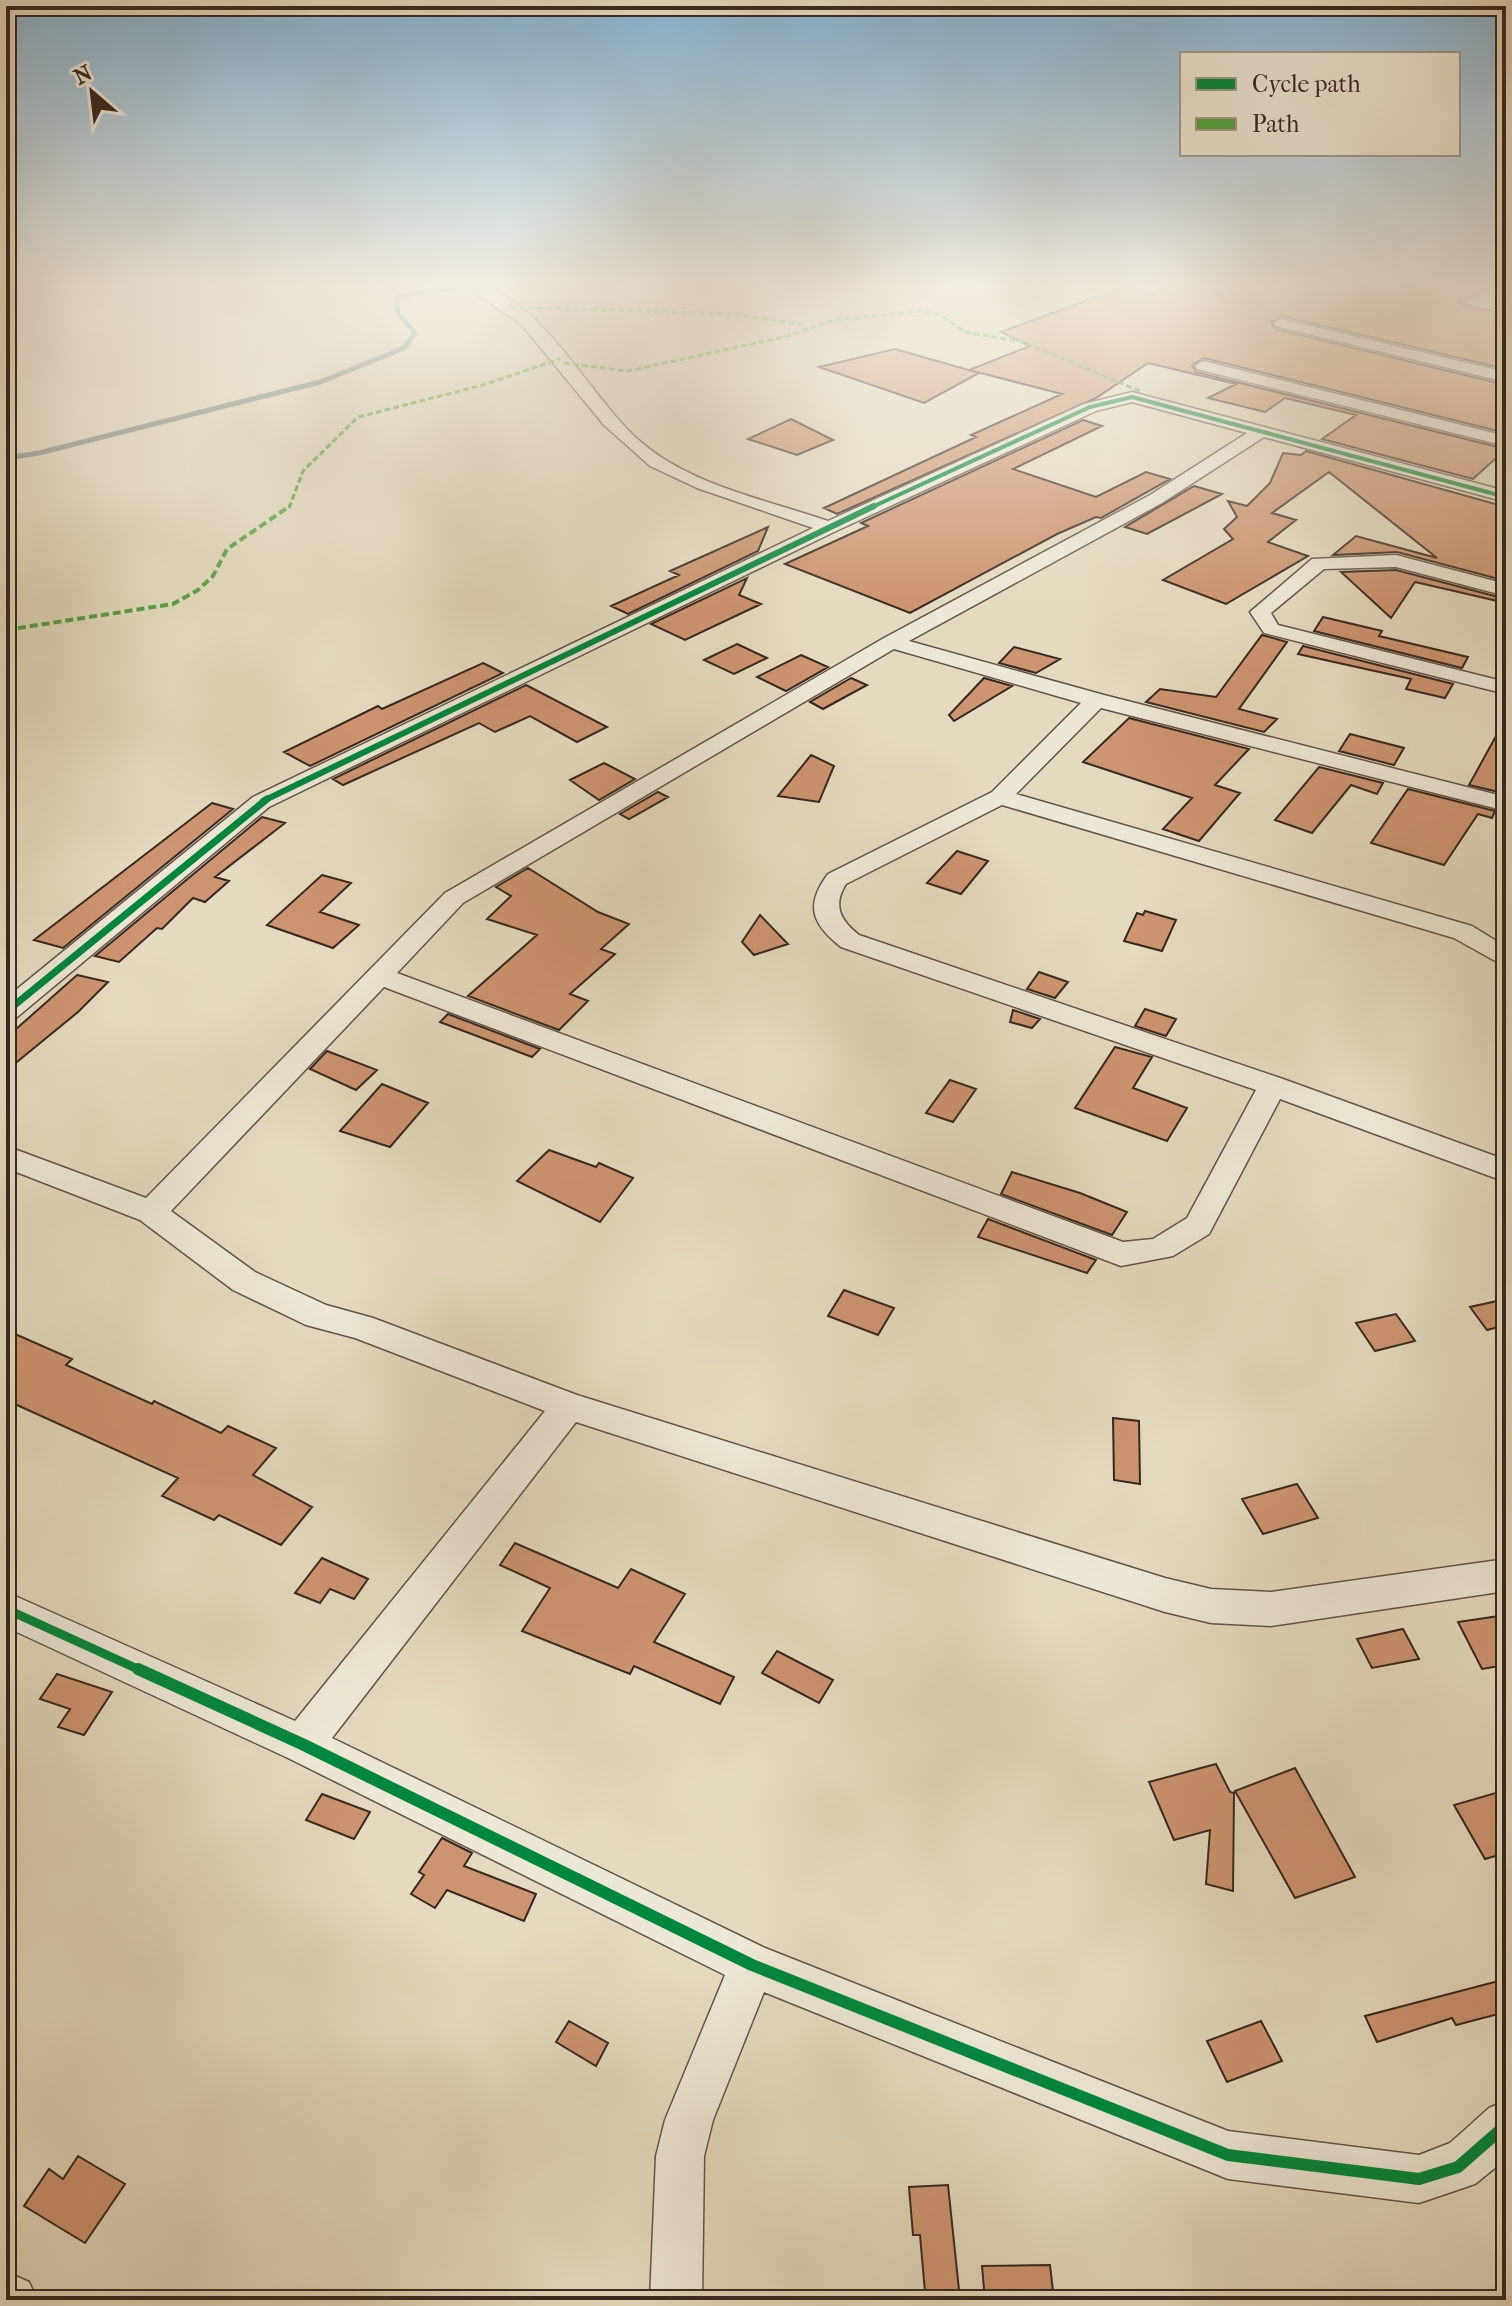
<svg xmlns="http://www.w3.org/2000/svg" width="1512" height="2306" viewBox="0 0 1512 2306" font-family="'IM FELL French Canon',serif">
  <rect width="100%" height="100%" fill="#e4dabf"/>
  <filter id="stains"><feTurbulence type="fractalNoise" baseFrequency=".0025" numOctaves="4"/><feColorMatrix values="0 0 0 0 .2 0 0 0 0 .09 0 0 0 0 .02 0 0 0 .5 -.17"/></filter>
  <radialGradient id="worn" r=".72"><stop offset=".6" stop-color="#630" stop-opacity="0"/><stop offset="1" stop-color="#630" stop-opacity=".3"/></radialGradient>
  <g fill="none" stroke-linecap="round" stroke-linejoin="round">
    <path stroke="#717f7d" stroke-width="5" d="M6,458L39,453L320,382L404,348L415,333L398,313L396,297L481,284L567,287L610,281"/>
  </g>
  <path fill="#ce946f" stroke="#362821" stroke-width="2" d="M1227,281H1502L1458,303L1506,314V369L1282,316L1271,322L1275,329L1506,385V433L1204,358L1192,365L1196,372L1506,449L1473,479L1322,439L1356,415L1285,398L1265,412L1208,398L1236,384L1148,363L1096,398L837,514L824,508L976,437L971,435L1062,394L969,370L1030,346L1001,332L1124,287L1154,294L1176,282L1225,293Z
    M895,349L979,373L924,403L819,367Z
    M791,419L833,440L797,455L748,439Z
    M1083,420L1102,426L1013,469L1096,497L1146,472L1170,479L1101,518L1096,517L1057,534L910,613L785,564L868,526L861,523Z
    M1306,451L1506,507V581L1397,552L1333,555L1356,536L1437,558L1329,472L1272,513L1296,520L1268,542L1308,556L1226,604L1163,580L1233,539L1224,529L1237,517L1228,501L1247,506L1270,483L1283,453L1301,455Z
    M1194,486L1222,494L1147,534L1125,527Z
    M768,527L758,551L628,614L611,606L679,575L670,571Z
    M1396,570L1506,599V603L1415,582L1391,618L1341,572Z
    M747,578L739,595L761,604L685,640L651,624Z
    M1323,617L1382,631L1379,636L1468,657L1462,668L1314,631Z
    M1262,635L1287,642L1239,709L1277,719L1264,732L1146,702L1160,689L1216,697Z
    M737,644L767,658L734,674L704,660Z
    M1303,646L1453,684L1445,698L1406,689L1411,679L1298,654Z
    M1014,647L1060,659L1036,673L999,663Z
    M801,655L828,667L786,691L757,677Z
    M483,663L503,673L310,766L284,752L378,706L382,709Z
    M851,678L867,685L823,709L810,702Z
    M984,678L1012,686L954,721L949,715Z
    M526,685L607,727L577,742L530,716L495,732L479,723L343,785L333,779Z
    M1129,718L1249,749L1215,785L1240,793L1199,841L1163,829L1192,798L1083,762Z
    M1506,718L1503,793L1469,785Z
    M1350,734L1404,748L1394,765L1339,751Z
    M811,755L834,766L819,802L778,796Z
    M604,763L635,779L599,800L570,780Z
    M1319,767L1383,783L1377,794L1351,785L1312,833L1275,820Z
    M1408,789L1495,811L1492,818L1478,814L1444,865L1371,843Z
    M658,792L668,797L629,819L620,814Z
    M212,803L233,809L63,948L34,940Z
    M262,817L285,823L215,877L229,881L205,902L193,898L162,929L157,928L119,962L95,956Z
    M957,851L988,861L961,894L927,883Z
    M528,868L598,912L629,924L601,949L615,954L570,994L588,1001L559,1030L468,996L537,935L487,919L511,896L496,887Z
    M322,875L351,883L320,912L359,925L333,948L267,925Z
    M1145,911L1176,920L1162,951L1124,941L1137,913L1143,915Z
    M760,915L788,944L754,955L742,942Z
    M1039,972L1068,982L1055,998L1027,989Z
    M77,975L108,982L78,1012L6,1071V1038Z
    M1145,1009L1176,1019L1166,1036L1135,1026Z
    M1013,1010L1040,1019L1032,1028L1010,1022Z
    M448,1014L540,1049L532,1057L440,1022Z
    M1115,1047L1152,1057L1133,1088L1187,1108L1167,1141L1075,1108Z
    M327,1051L377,1070L356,1090L310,1069Z
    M950,1080L976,1089L953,1122L926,1113Z
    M382,1084L428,1103L390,1147L340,1131Z
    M549,1150L596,1167L599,1163L633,1178L600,1222L517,1181Z
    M1012,1172L1080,1193L1127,1212L1112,1235L1001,1194Z
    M988,1219L1096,1260L1087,1273L978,1237Z
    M844,1290L894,1308L878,1335L828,1316Z
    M1506,1299V1325L1487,1330L1470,1307Z
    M1396,1314L1415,1341L1375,1351L1356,1323Z
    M6,1330L72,1359L66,1365L152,1404L154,1401L221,1433L228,1426L276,1448L253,1475L312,1507L281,1545L219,1515L214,1520L162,1496L178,1478L6,1400Z
    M1113,1418L1139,1421L1140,1484L1114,1480Z
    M1297,1484L1318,1518L1263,1534L1242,1499Z
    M515,1543L618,1588L631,1569L685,1594L654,1642L734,1677L720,1704L634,1666L630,1674L522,1631L550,1588L500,1565Z
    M322,1558L368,1579L354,1599L330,1589L320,1603L295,1593Z
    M1506,1615V1665L1482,1669L1458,1622Z
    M1403,1629L1419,1659L1372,1668L1357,1639Z
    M777,1651L833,1680L819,1703L762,1673Z
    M57,1674L112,1692L84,1735L58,1727L70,1709L40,1699Z
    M1216,1764L1230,1792L1234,1793L1233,1891L1206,1884L1210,1830L1174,1840L1149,1782Z
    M1295,1768L1355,1877L1295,1898L1235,1791Z
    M1506,1790V1853L1485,1859L1454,1805Z
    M322,1794L370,1812L354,1839L306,1820Z
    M442,1838L472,1853L464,1866L536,1894L524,1921L447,1890L435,1908L411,1894L424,1875L419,1872Z
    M1506,1979V2012L1456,2025L1452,2018L1377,2042L1365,2016Z
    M569,2021L608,2043L596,2066L556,2042Z
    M1261,2021L1282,2061L1227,2082L1207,2041Z
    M78,2156L125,2184L85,2243L24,2206L49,2169L63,2179Z
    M948,2185L959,2290L925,2292L920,2235H913L909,2187Z
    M1050,2265L1054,2300H985L982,2266Z"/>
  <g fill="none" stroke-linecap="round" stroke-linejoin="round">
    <g stroke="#625448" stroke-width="3">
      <path id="minor" d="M458,281C536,281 588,399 642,443C693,486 767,500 828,521L1084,404L1132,392L1506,491V502L1264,437L1162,503L909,641L1104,695L1506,797V811L1101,708L1016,794L1472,926L1506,947V967L1454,938L1002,805L846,884C832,906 841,921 859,935L1283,1079L1506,1160V1182L1280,1099L1209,1234L1173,1256L1121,1266L384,987L171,1211L255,1272L326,1305L373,1318L577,1395L1165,1578L1211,1589L1271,1592L1506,1559V1591L1271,1626L1211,1623L1165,1612L576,1422L332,1738L765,1948L1228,2131L1419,2155L1450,2143L1489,2108L1506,2101V2159L1475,2184L1419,2203L1228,2179L764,1992L713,2120L704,2156L702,2300H650L656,2156L665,2120L725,1975L288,1758L6,1627V1592L295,1721L545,1411L355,1338L306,1325L233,1290L140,1220L6,1168V1146L146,1198L445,893L884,638L1150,495L1247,433L1132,402L1096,411L836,531L269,807L16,1018L6,1021V998L253,797L813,528L697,488L650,466L604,425L522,325ZM894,649L1081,703L992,792L828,874C805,905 811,923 841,947L1256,1090L1187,1218L1153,1239L1123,1242L397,973L463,903Z
        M1281,319L1506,372V382L1276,326L1274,323Z
        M1203,361L1506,436V446L1197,369L1195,366Z
        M1396,555L1506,584V596L1396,567L1324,569L1271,613L1278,625L1506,682V694L1264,633L1250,612L1312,559Z
        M6,2272L29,2282L37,2300H6Z"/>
    </g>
    <use href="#minor" fill="#ede7d5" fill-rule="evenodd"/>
    <path stroke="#53a341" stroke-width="3" stroke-dasharray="6 3" stroke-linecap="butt" d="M510,307L735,314L805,325
      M564,363L628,371L784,337L834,320L921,311L939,314L965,332L1023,342L1142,392
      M289,508L303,471L358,417L483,385L560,359"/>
    <path stroke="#53a341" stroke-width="4" stroke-dasharray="8 4" stroke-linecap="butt" d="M6,630L173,604L198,590L213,576L227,549L290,506"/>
    <g stroke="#ede7d5" stroke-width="7">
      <path id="cycleway-far4" d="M870,508L1090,407L1132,397L1506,497"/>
    </g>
    <g stroke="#ede7d5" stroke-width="9">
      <path id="cycleway-far3" d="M263,801L874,506"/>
    </g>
    <g stroke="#ede7d5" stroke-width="11">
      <path id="cycleway-far2" d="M6,1012L267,799"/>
    </g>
    <g stroke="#ede7d5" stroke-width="14">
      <path id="cycleway-far1" d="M6,1609L142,1671"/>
    </g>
    <g stroke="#ede7d5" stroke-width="17">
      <path id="cycleway" d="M138,1669L302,1744L752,1965L1228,2155L1419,2179L1458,2167L1506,2125"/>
    </g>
    <use href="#cycleway-far4" stroke="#00873e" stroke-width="4"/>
    <use href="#cycleway-far3" stroke="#00873e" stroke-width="6"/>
    <use href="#cycleway-far2" stroke="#00873e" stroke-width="7"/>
    <use href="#cycleway-far1" stroke="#00873e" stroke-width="9"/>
    <use href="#cycleway" stroke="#00873e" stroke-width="12"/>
  </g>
  <linearGradient id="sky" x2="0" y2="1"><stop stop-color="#88b6d6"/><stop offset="0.47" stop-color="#f3eee2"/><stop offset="1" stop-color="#f3eee2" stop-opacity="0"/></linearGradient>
  <rect width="1512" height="604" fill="url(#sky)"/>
  <rect width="1512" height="2306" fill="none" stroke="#e4dabf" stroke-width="32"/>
  <rect x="8" y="8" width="1496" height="2290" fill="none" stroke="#362821" stroke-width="4"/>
  <rect x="16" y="16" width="1480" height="2274" fill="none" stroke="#362821" stroke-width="2"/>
  <rect x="1180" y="52" width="280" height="104" fill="#ede7d5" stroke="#a49b8d" stroke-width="2"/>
  <rect x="1196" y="78" width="40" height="12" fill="#00873e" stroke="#a49b8d" stroke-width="2"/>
  <text x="1252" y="92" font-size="24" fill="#362821">Cycle path</text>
  <rect x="1196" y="118" width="40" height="12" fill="#53a341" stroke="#a49b8d" stroke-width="2"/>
  <text x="1252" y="132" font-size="24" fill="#362821">Path</text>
  <g transform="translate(92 92) rotate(332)" stroke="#ede7d5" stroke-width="6" paint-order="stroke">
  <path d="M0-6L14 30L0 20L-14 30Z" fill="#362821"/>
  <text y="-12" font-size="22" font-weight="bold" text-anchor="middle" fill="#362821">N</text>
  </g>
  <rect width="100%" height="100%" filter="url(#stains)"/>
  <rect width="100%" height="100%" fill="url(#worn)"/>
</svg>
